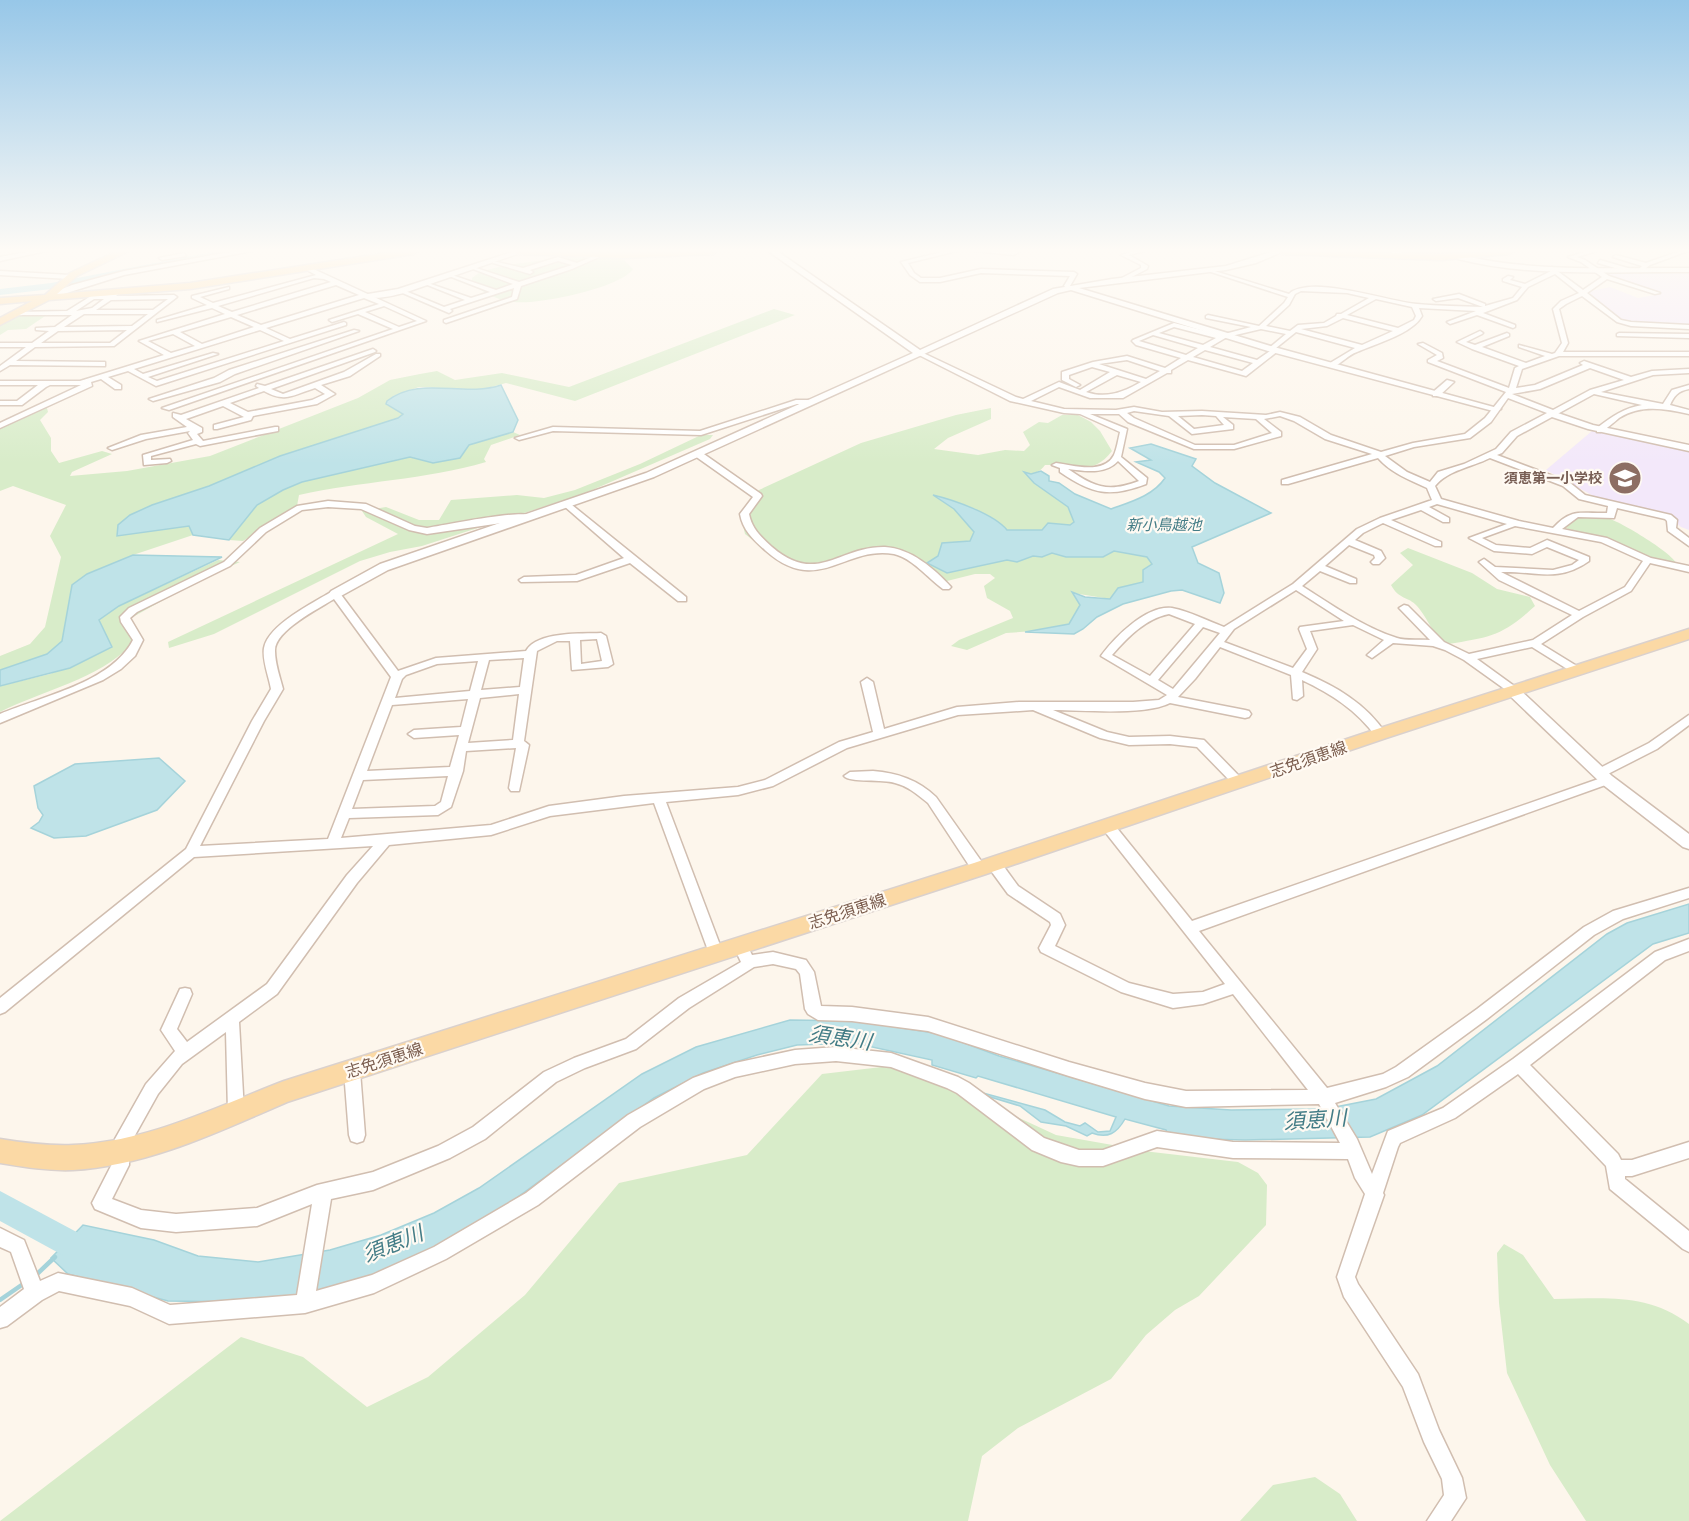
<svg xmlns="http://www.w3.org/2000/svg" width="1689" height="1521" viewBox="0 0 1689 1521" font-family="Helvetica,'Noto Sans JP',sans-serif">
  <rect width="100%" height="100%" fill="#fdf6ec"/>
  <path fill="#f3e8fa" d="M1603,273H1689V325L1641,323L1625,321L1614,315L1586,292L1610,287L1638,298L1661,294Z
    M1592,431L1689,451V530L1681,527L1670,517L1599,499L1546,470Z"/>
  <path fill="#d8ecc9" d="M593,254L624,260L633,269C621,288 537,305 514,302C497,300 486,294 472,284V278L480,272L506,265Z
    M774,309L795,315L575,401L506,383L480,390L419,387L393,396L387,405L403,414L398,418L280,456L209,486L130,515L171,527L190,526L193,535L133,555L87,574L65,626L62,641L47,654L0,670V656L30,644L45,627L61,557L50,536L66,505L13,486L0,491V429L37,410L47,408L48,412L40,420L51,438V451L59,463L102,451L112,454L72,472L70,476L127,471L210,456L358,398L390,380L420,374L437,371L455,380L502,373L569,387Z
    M16,314H48L26,329L8,330L0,335V324Z
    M991,408V419L948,438L934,449L978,455L1005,450L1024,451L1030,445L1023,432L1039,422L1048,423L1062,415H1078L1091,422L1100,431L1112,451C1092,477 1075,464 1045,465C1039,473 1034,474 1025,473L1034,483L1068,507L1074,522L1070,525L1048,523L1042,530H1007C994,514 955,500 935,496L954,509L974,532L970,541L928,562L947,573L1007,560L1017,562L1033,556L1042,557L1052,553L1066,557H1103L1114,551L1147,557L1152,564L1143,582L1118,588L1110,599L1073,593L1080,605L1069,624L1035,631L1006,633L967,650L951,646L959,640L1013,618L1010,611L987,598L984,586L995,578L990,574H975L943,582L923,565L926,563L921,562L902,551L881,548L843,563L807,571L774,556L745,534L740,512L759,490L861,443L956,415Z
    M513,432L520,435L491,445L484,459L486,462C425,480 361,481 299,495L297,506L243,541L229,540L257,505L283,490L302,482L410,457L433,463L460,458L469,445Z
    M701,435H713L710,439L583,494L422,546L390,552L360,561L214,634L169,648L168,642L398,534L366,517L362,511L386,507L419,520H439L451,500L517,495L544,498L575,490L640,464Z
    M1573,517C1584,517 1597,515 1607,518C1620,521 1676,555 1677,565L1652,559L1607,539L1561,527Z
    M1408,548L1472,573L1497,589L1530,597L1535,606C1502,636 1491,637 1448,644C1429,631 1430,621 1417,606C1408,596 1399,600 1391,585L1413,565L1400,553Z
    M218,560L240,562L196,582L131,618L132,644C98,680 43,690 0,712V686L50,674L112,647L99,620L119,606Z
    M890,1066L956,1089L1056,1135L1152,1152L1238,1162L1258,1173L1267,1185L1266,1225L1199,1296L1175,1310L1146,1335L1111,1379L1018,1428L982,1456L968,1521H0L241,1337L303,1357L367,1407L428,1377L525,1295L619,1183L747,1155L822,1074Z
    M1504,1244L1523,1255L1554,1299C1604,1299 1646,1292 1689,1324V1521H1586L1550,1465L1507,1373L1499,1303L1497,1253Z
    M1315,1477L1340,1494L1357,1521H1240L1273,1485Z"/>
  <path fill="#bfe3e8" stroke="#a5d3da" stroke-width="1.5" d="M501,385L518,420L513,432L469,445L460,458L433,463L410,457L302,482L283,490L257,505L229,540L193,535L189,526L117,536L118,525L130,515L152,505L209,486L280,456L398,418L403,414L386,404L387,401C420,375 463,398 501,385Z
    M1151,444L1196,459L1192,466L1215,483L1271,513L1192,547L1198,563L1219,573L1224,593L1220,603L1182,590L1171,591L1123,604L1097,617L1083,629L1074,634L1025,632L1069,624L1080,605L1072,592L1085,597L1110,599L1118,588L1143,582V570L1152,564L1147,557L1114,551L1103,557H1066L1052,553L1042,557L1033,556L1017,562L1007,560L947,573L927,563L938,556L942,543L970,541L974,532L954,509L933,495C954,500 994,514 1007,530H1042L1048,523L1070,525L1074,522L1068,507L1034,483L1024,472L1031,474L1041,471L1049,476V481L1059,483L1075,494L1111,509C1130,502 1153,496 1165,478L1159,472L1136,462L1151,460L1130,448Z
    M133,555L222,557L119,606L99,620L112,647L70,668L0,686V670L47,654L62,641L72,585L87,574Z
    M159,758L185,781L157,810L86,836L54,838L31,828L39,822L43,815L38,808L34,786L75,764Z
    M1689,904V933L1653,944L1422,1115L1370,1137L1245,1140L1206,1139L1167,1132L1166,1130L1125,1119C1117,1133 1108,1139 1092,1133L1087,1136L1066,1126L1041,1122L1020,1106L987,1096L983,1093L1045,1110L1065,1122L1080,1126L1085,1123L1098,1132L1110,1131L1116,1117L978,1076L976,1078L932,1065V1060L854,1043L797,1045L757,1055L703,1073L654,1098L493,1215L439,1247L383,1271L313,1296L242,1302L168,1301L68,1274L51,1258L83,1225L154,1240L198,1256L258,1262L330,1250L381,1235L434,1213L479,1188L642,1074L696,1047L790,1020L858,1021L940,1034L999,1056L1169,1106L1231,1110L1325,1109L1376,1099L1437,1066L1607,934L1627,923Z"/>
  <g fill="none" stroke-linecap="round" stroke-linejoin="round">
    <path stroke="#a5d3da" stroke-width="4.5" d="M36,1275L55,1257
      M0,1300L26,1282"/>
    <path fill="#bfe3e8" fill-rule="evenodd" d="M218,251H239L51,289L0,295V289L51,283Z
      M0,1191L99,1244L104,1254L99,1264L89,1269L79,1264L0,1221Z"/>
    <g stroke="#d1beb0" stroke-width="3">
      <path id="minor" d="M946,251H957L908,263L914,273L921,278H940L981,269L1074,272L1077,274L1070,286L1072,288L1069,290L1064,286L1070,276L981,273L940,282H920L910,275L901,262Z
        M973,251H1021L1014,255Z
        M1134,251H1144L1129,255L1148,266L1147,269L1122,282H1118V280L1141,268V265L1121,255Z
        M1588,251H1597L1577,257L1585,260L1609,276L1660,293L1655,294L1607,279L1587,293L1621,320L1631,322L1689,325V329L1631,326L1617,322L1582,296L1566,304L1559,309L1568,343L1563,352H1689V356H1559L1522,369L1516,388L1535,385L1583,365L1580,363L1584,361L1631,377L1652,371L1689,369V373L1653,375L1601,392L1663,404L1672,390L1689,385V389C1678,391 1674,396 1670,405L1689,410V414C1665,409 1642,404 1619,418C1613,423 1607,429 1600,432H1597V428C1611,417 1624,408 1642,405L1594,394L1517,436L1502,453L1497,455L1569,482L1585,495L1671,515L1677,520L1676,528L1689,538V546L1668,531L1667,521L1665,519L1617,508L1614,518L1578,517L1562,529L1607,538L1651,558L1689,566V572L1650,563L1631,591L1583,617L1541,644L1580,668L1581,670L1580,672H1572L1532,647L1477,659L1517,688L1519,691L1513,695L1464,660L1445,650L1433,646L1393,643L1372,658L1367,655L1384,640L1353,625L1310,631L1317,649L1302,672C1335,686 1366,703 1386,734L1384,737H1376C1357,710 1331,694 1302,680L1303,696L1297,700L1293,699L1291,675L1220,647L1195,679L1178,697L1245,710L1249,711L1251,714L1249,717L1245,718L1170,703C1145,716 1082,710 1053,710L1107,732L1129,737L1170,736L1204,740L1242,779L1244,782L1242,785H1234L1197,747L1170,744L1129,745L1100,738L1033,710L958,715L847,748L773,786L738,795L666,802L723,953L721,957L716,959L711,957L709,953L654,803L550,816L491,835L389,845L357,883L277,994L239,1022L244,1112L242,1117L236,1120L230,1117L228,1112L226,1032L182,1064L158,1094L129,1146V1165L112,1199L141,1210L176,1214L257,1208L317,1185L373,1172L438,1146L473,1127L544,1072L574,1058L626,1039L679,998L741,962L733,945L735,941L740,939L745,941L752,955L773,952L806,960L814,972L821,1006L852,1007L928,1017L1069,1062L1145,1083L1186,1091L1308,1090L1233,994L1203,1004L1173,1008L1121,992L1041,952L1039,948L1051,925L1050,922L1008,894L989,868L987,864L989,860H999L1018,886L1060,914L1065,925L1055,946L1129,983L1173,994L1203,992L1225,984L1102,828L1101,825L1102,822H1112L1192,921L1607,776L1611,777L1613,780L1611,783L1199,931L1327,1088L1383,1074L1396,1067L1477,1009L1584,927L1613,911L1689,888V898L1623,919L1594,935L1487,1019L1408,1077L1386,1087L1335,1103L1357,1139L1372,1174L1388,1131L1443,1108L1513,1059L1655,952L1689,939V951L1665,960L1530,1065L1618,1154L1621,1160H1632L1689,1142V1158L1632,1176H1625V1179L1689,1231V1252L1683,1249L1610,1189L1606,1166L1518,1074L1455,1118L1400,1143L1398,1147L1383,1193L1384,1195L1355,1277L1358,1284L1418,1374L1439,1430L1462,1478L1466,1498L1451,1521H1427L1444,1495L1442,1479L1424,1442L1403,1387L1344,1297L1337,1277L1365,1194L1355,1178L1348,1159L1233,1158L1157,1147L1103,1166H1079L1061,1162L1032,1150L957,1093L947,1088L891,1067L836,1061L795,1064L735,1077L704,1089L640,1127L538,1205L446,1259L374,1293L305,1313L169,1324L130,1306L59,1291L42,1300L7,1326L0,1328V1307L24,1289L11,1252L0,1247V1228L24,1240L40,1281L58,1273L132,1288L170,1305L297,1295L312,1204L257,1226L176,1232L141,1228L95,1209L92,1203L112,1164L113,1145L115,1139L146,1084L175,1051L161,1030L180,989L185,988L190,989L192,994L177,1029L187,1042L267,984L347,875L373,846L194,857L5,1012L0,1014V998L186,849L252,721L271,689C269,677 262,660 264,648C268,625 313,603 331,592H339L398,671L436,658L526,651C537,631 581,634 601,633L606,636L613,664L608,667L572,670L570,641H557L537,651L524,741L529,745L519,791H511L509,788L516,748L466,751L463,771L451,807L438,815L349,818L341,838L491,825L549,806L624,796L738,787L765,780L839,742L873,732L861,682L867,678L873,682L884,729L957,707L1019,702H1133L1159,700L1167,695L1101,656C1114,638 1146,605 1172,608C1189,611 1208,621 1224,627L1293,584L1357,529L1380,518L1432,500L1427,488C1410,480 1391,473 1378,458L1288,484H1282V480L1372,454L1325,439L1294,421L1280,416L1264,419L1281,432V436L1234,449H1194L1128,422L1119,414H1090L1127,429L1121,457L1147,478L1146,484C1109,498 1092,494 1060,472V468L1052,465L1056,463C1072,465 1104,475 1114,455C1117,448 1118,440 1120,432L1080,414L1064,413L1010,401L917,354V352H921L1016,397L1023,399L1059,382L1080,390L1110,372L1092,367L1069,375V379L1080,385L1076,387L1062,380V372L1093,362L1127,356L1165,368L1181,358L1136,345L1132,341L1133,340L1174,323L1221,335L1251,327L1206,318V316L1208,315L1259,326L1284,303L1288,297L1208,271V269L1289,294C1310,274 1389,302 1417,304C1439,306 1461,306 1483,307L1458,298L1436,301L1433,299L1459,294L1485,304V306L1513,298L1522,287L1503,281V279L1508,276L1513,277L1510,280L1525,284L1551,271L1549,269L1552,267L1583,290L1602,277L1581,262L1568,257ZM1555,274L1579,293L1561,301L1553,309L1562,343L1555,353L1552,354L1519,345V347L1545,356L1526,363L1482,347L1509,336V334L1507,333L1475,345L1466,342L1482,334L1483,333L1480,331L1457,342L1472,349L1519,366L1515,368L1509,388L1437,361L1443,358L1442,353L1423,343L1418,344L1437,355L1428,360V362L1506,392L1485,418L1465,434L1413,443L1381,452L1331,435L1300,417L1280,412L1266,415L1202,411L1162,412L1134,407L1116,410L1064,409L1031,401L1059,387L1090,398H1123L1167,373H1171V370L1188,360L1246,376L1278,351L1279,350L1276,348L1296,332L1355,348L1330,363V367H1333C1342,363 1348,355 1357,352C1375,344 1412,334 1422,316L1419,308L1476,311L1447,322L1450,324L1477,315L1513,328L1515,327V325L1483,313L1517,300L1528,287ZM1301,291L1347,293L1369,298L1341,314H1337L1336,316L1324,323L1298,325L1290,331L1266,326L1289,305L1295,294ZM1376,299L1412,307L1416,316L1414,320L1398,328L1347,315ZM1343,318L1393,331L1362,345L1301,329L1327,326ZM1174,327L1216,338L1203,345L1159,333ZM1261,329L1286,334L1269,348L1268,349L1270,351L1257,360L1210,347L1227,337ZM1153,335L1198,348L1186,355L1139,341ZM1205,350L1253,363L1242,371L1193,357ZM1127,360L1160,371L1146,379L1099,364ZM1590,368L1624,380L1590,390L1553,410L1512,394L1540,389ZM1117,375L1141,382C1124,392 1106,399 1086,392ZM1508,398L1547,413L1511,432L1496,449L1464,464L1438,472L1430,482L1407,472L1385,456L1414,447L1470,438L1491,422ZM1134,411L1169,416L1192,434L1233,429V425L1223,417L1256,419L1272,433L1234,445H1195L1134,418L1127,413ZM1202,415L1216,416L1224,425L1194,429L1178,416ZM1490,458L1563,486L1579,499L1608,506L1607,513C1582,514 1572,507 1553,528L1519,521L1441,499L1435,486C1448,470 1472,467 1490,458ZM1118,461L1139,481C1108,493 1094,487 1068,469C1085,471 1105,475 1118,461ZM1437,504L1507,524L1469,538L1494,551L1532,554L1547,547L1579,560L1572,565L1553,570L1495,567L1484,559L1479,562L1499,580L1572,615L1533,640L1469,654L1444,642L1408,606L1404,605L1399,608L1430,640C1419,639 1407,641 1397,638C1363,627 1332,605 1302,586L1320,571L1350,583H1356V579L1325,566L1349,545L1374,555L1375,558L1371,562L1373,564H1379L1385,558L1381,551L1355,540L1363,533L1383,523L1435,546H1441V542L1391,520L1421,510L1443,522H1449V518L1429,507ZM1515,526L1601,542L1643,561L1625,587L1579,611L1501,572C1536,571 1558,583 1589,561V557L1547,540L1530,548L1496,545L1482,538ZM1296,590L1344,621L1300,627L1299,629L1307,649L1293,668L1224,642L1234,629ZM334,599L391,677L328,839L200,846L264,721L283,689C280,677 275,664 275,651C274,631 318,609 334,599ZM1169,614L1195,624L1150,676L1112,655C1128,637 1145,619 1169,614ZM1203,627L1220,633L1173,689L1158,680ZM597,639L602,661L581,664L580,640ZM524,658L520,687L481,690L489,660ZM478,661L470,691L395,698L402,679L406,675L437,664ZM519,694L513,740L468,743L480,698ZM468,699L461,727L414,730L408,734L414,738L459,735L450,767L367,771L392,705ZM448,776L441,802L435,806L352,809L363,780ZM773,964L796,969L800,974L805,1009L808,1014L818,1020L852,1021L928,1031L1069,1076L1145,1099L1186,1107L1319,1104L1340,1143L1233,1142L1157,1131L1103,1150H1079L1044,1138L969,1083L958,1077L891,1053L836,1047L795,1050L735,1063L693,1078L628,1115L526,1193L434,1247L372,1275L316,1291L331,1199L373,1190L450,1158L485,1139L556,1082L585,1068L636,1049L689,1008L754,967Z
        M1680,251H1688L1650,265L1641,272L1638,270L1642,266L1613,257L1616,255L1646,263Z
        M184,253L186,256L162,260L159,258Z
        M601,253L606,254L572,269L521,286L517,299L446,323L444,322V320L512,297L514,288L450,309L452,311L449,313L398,291L403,290L444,307L465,300L425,284V282L471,298L490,292L449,276V274L496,290L513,284L473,269V267L519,282L572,265L558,261L530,270L533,272L530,274L493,263V261L523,268L558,257L577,263Z
        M1600,260L1631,269L1632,270L1629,272L1598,263Z
        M307,266L426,321L169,410L162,408L393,329L358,314L332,322L329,320L379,304L364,298L266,328L290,339L344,322L346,323V325L156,386L128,371L108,377L121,385V389H115L101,379L91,382L92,386L0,428V423L81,385H50L46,387L22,405H0V401H17L38,385H0V381H80L164,355L139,341L225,314L212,308L157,322V320L207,305L192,298V296L229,287V289L200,297L213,303L316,275L305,269ZM314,278L324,279L331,282L232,312L218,306ZM336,285L359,295L261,325L237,315ZM384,306L417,321L399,327L365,312ZM231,317L254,327L202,344L180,332ZM260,330L284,341L157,381L148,377L218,354L213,353L143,374L134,369ZM173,334L195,346L171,353L148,341Z
        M0,271L70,275L73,277L70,279L0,275Z
        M118,290L121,292L116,296L174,295L177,297L114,346L35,347L16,361L102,362H105V366L10,365L0,371V366L26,347H0V343H32L49,331L36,330V328L55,327L72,315H15L13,314V312L67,311L91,296L110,295ZM94,299H104L92,308L76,311ZM168,299L153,310H96L111,300ZM84,314H148L132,326L64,327ZM127,330L110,343H41L58,331Z
        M354,330L359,331L235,374L220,382L153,401L149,399L214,378L229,370Z
        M1619,333L1689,334V338L1617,336V334Z
        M373,349L376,351L375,352L271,389L283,394L344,372L376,354H380V356L350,376L321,385L335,394L317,404L253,416L251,420L217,429H214V425L244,417L223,406L186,419L202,428V432L197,434L203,441L275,427H278V431L200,446L196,444L151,456V460L170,459L171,461L167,463L144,465L143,455L193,440L188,433L190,431L146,439L112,450L108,448L141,435L187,427L173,417V413L181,415L259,388L256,386L257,384L265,386ZM315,388L325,394L312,400L248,412L230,403L264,391C285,403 293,395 315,388Z
        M1447,380L1454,382L1439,396H1433V392Z
        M796,400H812L816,402L812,404H797L701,435L553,431L519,440L515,438L553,427L700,431Z
        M695,452H701L761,494L762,496L749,514C752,529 761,537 772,547C817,586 839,546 885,547C910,548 935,569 951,587L949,589H943C928,578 912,558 894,554C845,545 818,597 766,551C754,540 743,531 740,514L753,497L695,456Z
        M328,501L366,504L415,526L427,528C445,525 522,509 532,516L528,519L427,534L409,530L361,509L328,507L302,510L266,532L230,566L137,612L130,618L143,640L135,656L121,669L103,680L0,723V714C42,696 111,683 133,640L121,622L120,617L129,608L224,562L260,528L297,506Z
        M567,501L686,597V601H678L630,563L577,581L521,582L519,580L524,577L576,575L624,558L564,506V502Z
        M1689,715V725L1657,749L1604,776H1596L1594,773L1596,770L1649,743Z
        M873,771C898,773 918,780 936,797L984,865L986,869L984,873L979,874L974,873L928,803C918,795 908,786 895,783C883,779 850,783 844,776L850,772Z
        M352,1064L358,1066L360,1071L365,1135L363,1141L357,1143L351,1141L349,1135L344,1071L346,1066Z"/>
    </g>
    <g stroke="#d1beb0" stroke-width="3">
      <path id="tertiary" d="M31,251H46L0,261V257Z
        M235,251H252L124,275L54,297L47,295L72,285L124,271Z
        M515,251H526L404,293C391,296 374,301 362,295L398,289Z
        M768,251H777L920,350L1053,289L1112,279L1226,266L1274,251H1284L1256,263L1226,270L1079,288L1274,347L1501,409L1493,411L1268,351L1071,290L1058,293L654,477L388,570L339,597H331L329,594L331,591L380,564L646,473L913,353Z
        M1389,251H1398L1406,256L1399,258Z
        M1461,255C1534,273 1614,267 1689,268V272C1613,271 1532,278 1458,259Z
        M1552,411L1593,425L1689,445V451L1588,429L1549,416V412Z
        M1513,687L1518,688L1612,776L1689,834V849L1683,847L1602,784L1508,694L1506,691Z"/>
    </g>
    <g stroke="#dad1cd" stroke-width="3">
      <path id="primary" d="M117,251H129L77,276L57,294L190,283L398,251H418L414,254L190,289L49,300L0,325V318L32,301L0,304V298L45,295L70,273Z
        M514,251H717L713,254L623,258L518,254Z
        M1278,251L1441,254L1514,251L1510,254L1441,260L1282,254Z
        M1689,629V639L1386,738L986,874L287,1102C220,1131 148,1166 73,1170C48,1171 24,1167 0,1163V1139C24,1143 48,1146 73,1145C148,1142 216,1107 284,1081L974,863L1374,730Z"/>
    </g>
    <use href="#minor" fill="#fff" fill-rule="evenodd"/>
    <use href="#tertiary" fill="#fff" fill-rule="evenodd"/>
    <use href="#primary" fill="#fbd9a5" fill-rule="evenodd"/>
  </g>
  <linearGradient id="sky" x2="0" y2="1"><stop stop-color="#97c7e8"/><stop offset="0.54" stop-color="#fefbf6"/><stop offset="1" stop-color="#fefbf6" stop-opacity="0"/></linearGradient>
  <rect width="1689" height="464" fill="url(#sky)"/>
  <defs>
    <g id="school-disc" transform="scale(1.725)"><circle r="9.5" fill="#8d6e63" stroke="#fffaf3"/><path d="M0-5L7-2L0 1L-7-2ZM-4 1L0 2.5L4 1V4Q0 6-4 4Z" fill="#fff"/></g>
  </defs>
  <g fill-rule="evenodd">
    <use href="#school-disc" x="1625" y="478"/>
  </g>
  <g text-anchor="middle" stroke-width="4.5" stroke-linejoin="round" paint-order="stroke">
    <g font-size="14" font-weight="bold" fill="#785e54" stroke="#fffaf3" text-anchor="end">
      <text x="1602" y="483">須恵第一小学校</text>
    </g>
    <g font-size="15" font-style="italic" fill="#437c86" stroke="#fffaf3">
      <text x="1164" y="530">新小鳥越池</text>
    </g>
    <g font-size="16" fill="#7a5c4d" stroke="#fffaf3">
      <text transform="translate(1308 759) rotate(-19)" y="6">志免須恵線</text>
      <text transform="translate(847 911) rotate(-18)" y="6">志免須恵線</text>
      <text transform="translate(384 1060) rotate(-18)" y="6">志免須恵線</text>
    </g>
    <g font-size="21" font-style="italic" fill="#437c86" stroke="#fffaf3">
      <text transform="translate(840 1038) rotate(8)" y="7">須恵川</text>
      <text transform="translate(1315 1120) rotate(-4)" y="7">須恵川</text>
      <text transform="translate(393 1244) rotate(-22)" y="7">須恵川</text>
    </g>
  </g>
</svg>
